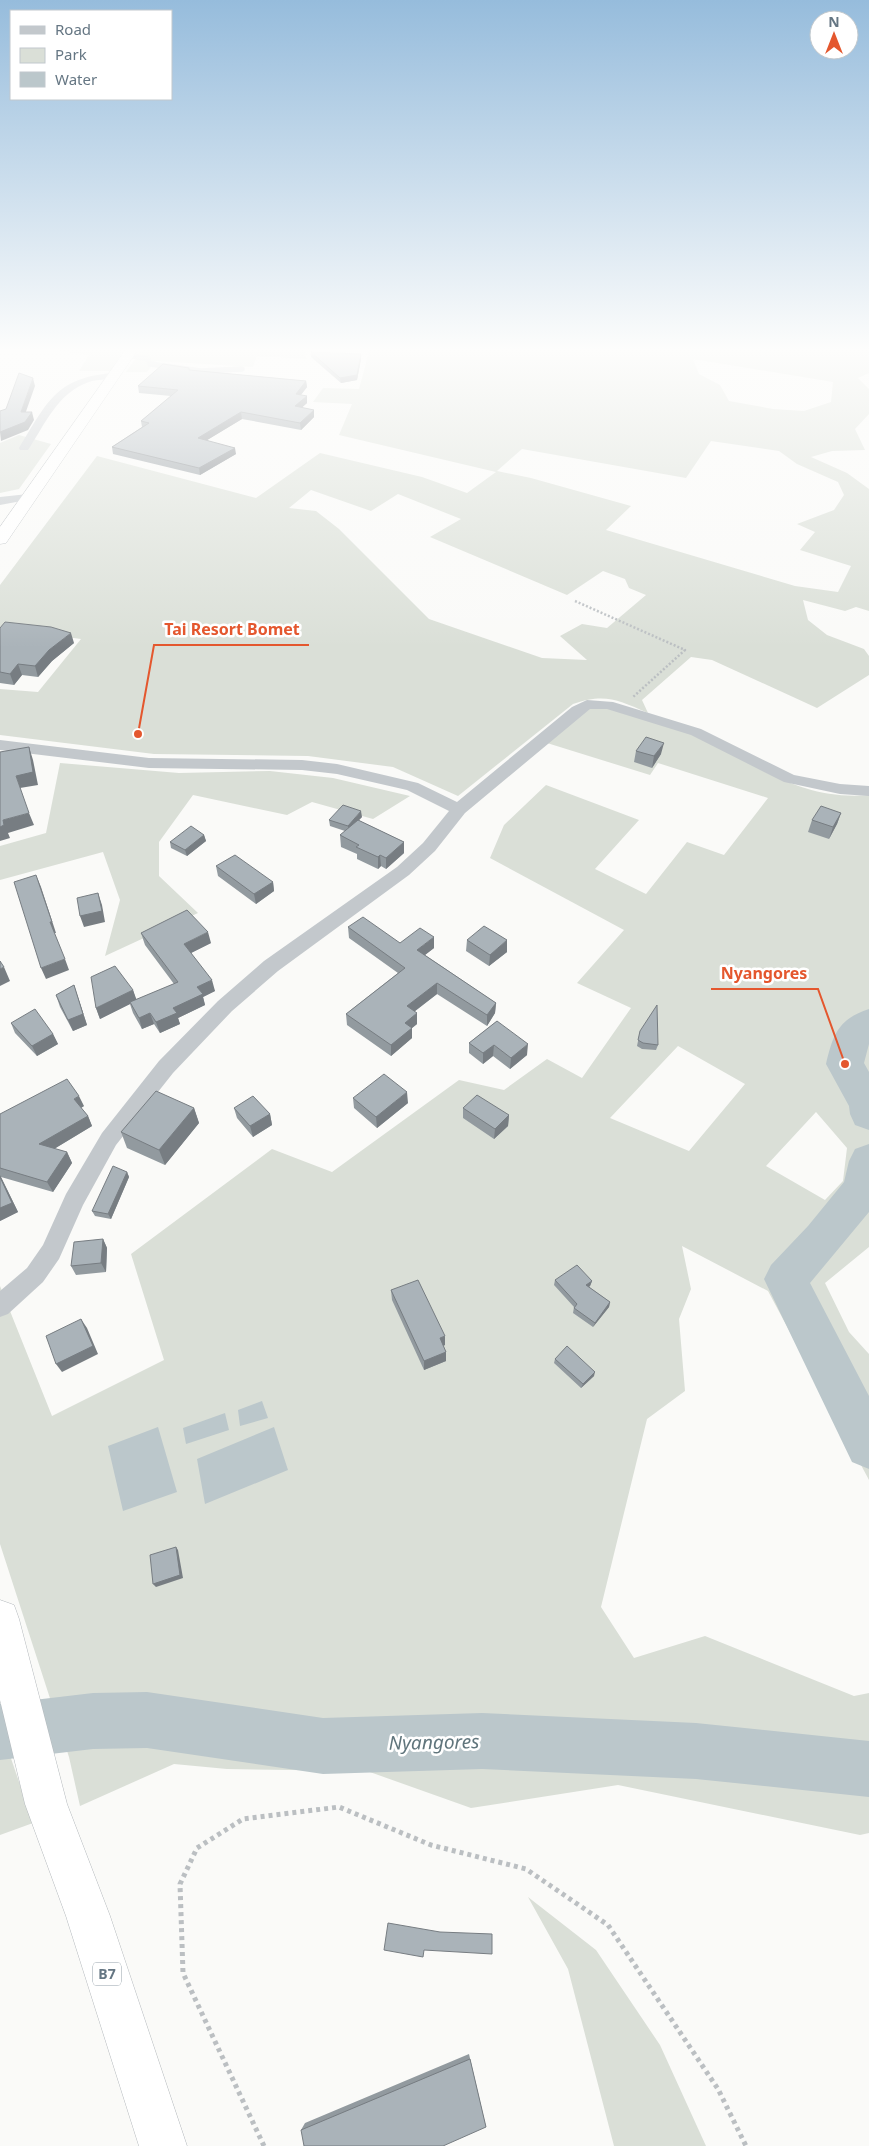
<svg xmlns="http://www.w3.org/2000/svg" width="869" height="2146" viewBox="0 0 869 2146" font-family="'Noto Sans',sans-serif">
  <rect width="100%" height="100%" fill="#fafaf8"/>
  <path fill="#dadfd7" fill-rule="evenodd" d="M60,348H125L111,371H79L89,355L58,351Z
    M143,348H305L306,359L257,356L253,367L156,361L147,372H126Z
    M370,348H869V373L858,378L869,389V414L855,429L865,450L832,451L811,457L847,473L869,489V611L856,607L845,611L803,600L808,620L827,635L864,649L869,656V675L817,708L712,660L691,657L642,700L648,713C618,700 605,693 573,704L458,796L393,767L308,756L154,754L0,735V689L38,692L81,639L0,628V585L97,456L256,498L320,453L422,477L467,493L496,472L339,435L352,404L313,402L323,388L359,389ZM693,359L833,382L831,402L804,411L773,409L729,401L720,385L699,374ZM711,441L779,451L797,464L838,482L844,495L834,510L797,524L815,532L800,550L851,566L838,592L795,586L606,530L631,506L531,478L497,471L522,449L686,478ZM311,490L371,511L398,494L461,519L430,537L567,595L603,571L625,579L629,588L646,595L607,628L582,624L560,636L587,660L542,658L429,619L339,529L316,511L289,508Z
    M19,435L51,444L19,489L0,493V443Z
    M607,708C635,717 668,722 695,735C754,763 799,801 869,795V1247L825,1283L849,1332L869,1354V1480L768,1291L682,1246L691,1289L679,1319L685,1391L647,1419L601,1607L634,1658L705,1636L854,1696L869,1693V1833L860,1835L618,1785L471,1808L367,1771L227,1769L174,1764L80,1806L69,1757L0,1544V1286L52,1416L164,1360L131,1254L272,1149L332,1172L459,1080L504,1090L547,1059L582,1078L631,1008L577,983L624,930L490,858L504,825L546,785L639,820L595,869L646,894L687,842L724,855L768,798L658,763L650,775L547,743L589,709ZM678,1046L745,1084L689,1151L610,1118ZM816,1112L847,1148L843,1181L825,1200L766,1166Z
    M60,763L179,773L270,771L333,778L410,796L373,819L312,802L287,815L193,795L159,842V876L198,913L105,956L120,900L103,852L0,880V846L46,833Z
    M0,1726L33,1823L0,1835Z
    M528,1897L596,1950L660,2045L706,2146H614L568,1969Z"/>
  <path fill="#bbc7cb" d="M262,1401L268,1418L240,1426L238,1410Z
    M225,1413L229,1430L186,1444L183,1428Z
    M158,1427L177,1492L123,1511L108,1446Z
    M274,1427L288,1470L205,1504L197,1459Z"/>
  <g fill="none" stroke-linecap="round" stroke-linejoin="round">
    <path fill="#bbc7cb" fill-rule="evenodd" d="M869,1009V1044L864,1063L869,1072V1130L855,1125L850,1114L849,1106L826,1064C833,1035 838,1019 869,1009Z
      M869,1144V1212L810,1283L869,1396V1469L852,1462L764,1279L771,1265L808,1226L844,1182L849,1161L855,1149Z
      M147,1692L323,1718L482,1713L696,1723L869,1741V1797L696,1779L482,1769L323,1774L147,1748L93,1749L0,1760V1704L93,1693Z"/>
    <g stroke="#b4b9bd" stroke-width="1">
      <path id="trunk" d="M127,348H139L6,543L0,544V527Z
        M0,1600L14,1605L19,1619L67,1804L110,1916L187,2146H139L66,1916L25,1804L0,1700Z"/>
    </g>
    <path stroke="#bbbfc2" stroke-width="2.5" stroke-dasharray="2 2" stroke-linecap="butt" d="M575,601L685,650L633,697"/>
    <path stroke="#bbbfc2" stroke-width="5" stroke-dasharray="4 4" stroke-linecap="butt" d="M264,2146L183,1973L180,1884L197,1848L243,1819L339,1807L431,1845L526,1869L608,1925L718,2089L746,2146"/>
    <path stroke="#c3c8cc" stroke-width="5.5" d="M129,355L148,359L150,364L201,371L242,369"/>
    <path fill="#c3c8cc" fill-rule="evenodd" d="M112,373L117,376L115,378C107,380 97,379 89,382C58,392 44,426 28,450H20L19,448C47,403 55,378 112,373Z
      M28,494L32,495V499L0,505V497Z
      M587,700L613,702L701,729L794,775L840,784L869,786V796L840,794L784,782L691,735L607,709H590L465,813L435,851L409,875L278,971L232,1011L173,1073L116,1145L83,1205L59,1259L43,1282L8,1314L0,1317V1291L27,1268L43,1245L66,1194L102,1133L159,1061L218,1001L264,961L397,867L423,843L449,811L407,790L337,774L302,770L149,768L0,750V740L149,758L302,760L337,764L418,783L457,802L572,707Z"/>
    <use href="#trunk" fill="#fff" fill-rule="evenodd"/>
  </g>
  <path fill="#929a9f" d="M311,352L361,359L357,380L341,383L311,357Z
    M189,370L306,381L307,387L301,395L307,403L302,407L314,417L301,430L242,419L207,440L236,454L200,475L113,454L112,447L142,427L141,421L171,396L139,393L138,386Z
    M0,628L74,643L52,661L38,677L22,675L14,685L0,683Z
    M636,751L661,754L652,768L634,762Z
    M841,813L837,824L829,839L808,832L812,820Z
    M362,817L358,820L404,842V853L386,869L381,866L378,869L357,859V854L341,847L340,835L345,831L330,826L329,820Z
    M204,835L206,841L187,856L171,848L170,842Z
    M216,866L273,882L274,891L256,904L218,876Z
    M348,927L400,943L434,948L425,955L496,1003L495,1013L487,1026L437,994L414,1012L417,1024L412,1028V1038L391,1056L347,1025L346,1014L398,973L349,938Z
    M141,933L211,943L191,953L215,991L203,997L205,1005L178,1018L180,1024L160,1033L154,1024L142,1029L133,1013L130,1004L100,1019L96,1008L133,990L136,1000L174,984L145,945Z
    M467,940L507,952L489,966L466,951Z
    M74,985L87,1025L73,1031L60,1007L56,995Z
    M497,1021L527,1055L510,1069L493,1056L483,1064L469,1053V1043Z
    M11,1023L53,1034L58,1044L37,1056L15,1033Z
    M640,1031L658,1045L656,1050L642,1049L637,1046Z
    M353,1098L408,1103L377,1128L354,1108Z
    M84,1106L81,1108L88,1116L92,1126L54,1149L67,1152L72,1163L53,1192L1,1177L18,1212L0,1221V1114Z
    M194,1108L199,1123L165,1165L127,1148L121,1132Z
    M234,1108L270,1114L272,1125L253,1137L237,1118Z
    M463,1108L509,1115L508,1126L494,1139L463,1118Z
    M127,1172L129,1177L111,1219L95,1216L92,1211Z
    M103,1239L107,1248L106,1272L76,1275L71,1266Z
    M555,1280L592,1281L590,1286L589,1287L610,1302L609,1307L593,1327L573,1313L574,1307L554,1285Z
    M391,1290L445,1345L443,1346L446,1352V1361L424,1370L392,1300Z
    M555,1359L594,1376L581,1388L554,1363Z
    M469,2054L486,2127L301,2130L305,2123Z"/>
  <path fill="#777d82" d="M361,354V359L357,380L341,383L340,378Z
    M33,378L35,386L23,420L21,412Z
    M306,381L307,387L296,401V394Z
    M307,396V403L296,413L295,406Z
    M314,410V417L301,430L300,423Z
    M32,412L34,420L28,430L1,441L0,432Z
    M241,412L242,419L199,445L198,438Z
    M235,448L236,454L200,475L199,468Z
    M71,633L74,643L52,661L38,677L35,666L49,650Z
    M18,664L22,675L14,685L10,674Z
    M664,743L661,754L652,768L654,756Z
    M29,747L33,760L38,785L20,788L16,776Z
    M361,811L362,817L348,832V826Z
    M29,813L34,825L8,833L10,838L0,841V827L3,820Z
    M841,813L837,824L829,839L833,827Z
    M204,835L206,841L187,856L185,850Z
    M404,842V853L386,869V858Z
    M380,855L381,866L378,869V857Z
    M36,875L41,887L56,933H54L50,922Z
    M273,882L274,891L256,904L254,894Z
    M98,893L102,905L105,922L84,927L80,916Z
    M208,932L211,943L187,955L184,944Z
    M434,937V948L417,961V950Z
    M507,940V952L489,966L490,955Z
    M65,959L69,970L46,979L41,968Z
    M4,967L10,981L0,986V969Z
    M212,980L215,991L203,997L205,1005L178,1018L180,1024L160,1033L156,1022L197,987Z
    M437,983V994L407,1017V1006Z
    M74,985L87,1025L73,1031L68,1020Z
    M133,990L137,1001L130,1002V1004L100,1019L96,1008Z
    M496,1003L495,1013L487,1026V1015Z
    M150,1013L154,1024L142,1029L139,1018Z
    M417,1013V1024L412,1028V1038L391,1056V1045L405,1023Z
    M53,1034L58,1044L37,1056L32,1046Z
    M528,1044L527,1055L510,1069L511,1058Z
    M494,1045L493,1056L483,1064V1053Z
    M407,1092L408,1103L377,1128L376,1117Z
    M79,1096L84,1106L79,1109L74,1099Z
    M194,1108L199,1123L165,1165L159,1150Z
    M270,1114L272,1125L253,1137L250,1126Z
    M509,1115L508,1126L494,1139L495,1129Z
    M88,1116L92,1126L44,1155L39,1144Z
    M67,1152L72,1163L53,1192L47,1182Z
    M127,1172L129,1177L111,1219L108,1214Z
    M0,1175L18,1212L0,1221Z
    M103,1239L107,1248L106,1272L101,1263Z
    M592,1281L590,1286L585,1290L586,1285Z
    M610,1302L609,1307L593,1327L595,1323Z
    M81,1319L87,1328L98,1354L62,1372L56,1364Z
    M445,1336V1345L440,1347V1338Z
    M446,1352V1361L424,1370V1361Z
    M595,1372L594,1376L581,1388L583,1384Z
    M176,1547L178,1550L183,1578L156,1587L153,1584Z"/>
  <path fill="#aab3b9" stroke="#777d82" d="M311,352L361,354L357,375L340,378Z
    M163,364L189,368V370L306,381L296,394L307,396L295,406L314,410L300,423L241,412L198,438L235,448L199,468L112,447L149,423L141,421L178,390L138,386Z
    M19,373L33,378L21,412H32L25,422L0,432V411L6,409Z
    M5,622L51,627L71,633L49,650L35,666L18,664L10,674L0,672V628Z
    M646,737L664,743L654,756L636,751Z
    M29,747L33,772L16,776L29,813L3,820L4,825L0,827V752Z
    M343,805L361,811L348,826L329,820Z
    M821,806L841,813L833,827L812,820Z
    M358,820L404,842L386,858L380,855L378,857L356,847L359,845L340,835Z
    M191,826L204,835L185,850L170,842Z
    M235,855L273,882L254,894L216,866Z
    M36,875L52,922H50L65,959L41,968L14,882Z
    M98,893L102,911L80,916L77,898Z
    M187,910L208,932L184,944L212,980L197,987L203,994L173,1008L177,1013L156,1022L150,1013L139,1018L130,1002L178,982L141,933Z
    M363,917L400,943L420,928L434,937L417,950L496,1003L487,1015L437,983L407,1006L417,1013L405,1023L412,1028L391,1045L346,1014L405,968L348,927Z
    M484,926L507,940L490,955L467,940Z
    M0,961L4,967L0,969Z
    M115,966L133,990L96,1008L91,977Z
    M74,985L83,1014L68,1020L56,995Z
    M657,1005L658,1045L643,1043L638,1040L640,1031Z
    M35,1009L53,1034L32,1046L11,1023Z
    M497,1021L528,1044L511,1058L494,1045L483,1053L469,1043Z
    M384,1074L407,1092L376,1117L353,1098Z
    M67,1079L79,1096L74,1099L88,1116L39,1144L67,1152L47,1182L0,1168V1114Z
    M156,1091L194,1108L159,1150L121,1132Z
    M477,1095L509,1115L495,1129L463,1108Z
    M253,1096L270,1114L250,1126L234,1108Z
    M113,1166L127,1172L108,1214L92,1211Z
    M0,1177L12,1203L0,1208Z
    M103,1239L101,1263L71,1266L74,1242Z
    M577,1265L592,1281L586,1285L610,1302L595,1323L574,1308L577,1304L555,1280Z
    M418,1280L445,1336L440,1338L446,1352L424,1361L391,1290Z
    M81,1319L93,1346L56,1364L46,1336Z
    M567,1346L595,1372L583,1384L555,1359Z
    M176,1547L180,1575L153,1584L150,1555Z
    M388,1923L440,1932L492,1934V1954L424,1950L423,1957L384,1950Z
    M470,2059L486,2127L443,2146H304L301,2130Z"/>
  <linearGradient id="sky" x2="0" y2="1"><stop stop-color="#96bcdc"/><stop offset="0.54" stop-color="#fdfdfc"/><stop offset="1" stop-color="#fdfdfc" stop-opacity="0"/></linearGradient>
  <rect width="869" height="648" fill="url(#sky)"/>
  <g text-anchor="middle" stroke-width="5" stroke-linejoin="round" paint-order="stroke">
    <rect fill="#fff" stroke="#939fa8" stroke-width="1" x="93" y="1962.5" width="28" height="23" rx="4"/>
    <g font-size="14" font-weight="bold" fill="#657683">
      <text x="107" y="1979">B7</text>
    </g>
    <g font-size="19" font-style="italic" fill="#60757c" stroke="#fff">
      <text transform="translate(434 1742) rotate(-1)" y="7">Nyangores</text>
    </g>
  </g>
  <path fill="none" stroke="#e4572e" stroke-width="2" d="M138 734L154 645H309M845 1064L818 989H711"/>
  <g fill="#e4572e" stroke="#fff" stroke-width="2">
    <circle cx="138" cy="734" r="5"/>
    <circle cx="845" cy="1064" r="5"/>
  </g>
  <g font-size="16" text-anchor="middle" font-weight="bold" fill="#e4572e" stroke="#fff" stroke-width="5" stroke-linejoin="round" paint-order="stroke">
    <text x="232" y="635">Tai Resort Bomet</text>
    <text x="764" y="979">Nyangores</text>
  </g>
  <rect x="10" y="10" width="162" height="90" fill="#ffffff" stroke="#c1c8cd"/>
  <rect x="20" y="26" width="25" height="8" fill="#c3c8cc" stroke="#c1c8cd"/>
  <text x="55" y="35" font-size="15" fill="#657683">Road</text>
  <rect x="20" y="48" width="25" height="15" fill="#dadfd7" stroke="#c1c8cd"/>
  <text x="55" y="60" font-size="15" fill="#657683">Park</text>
  <rect x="20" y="72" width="25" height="15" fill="#bbc7cb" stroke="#c1c8cd"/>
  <text x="55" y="85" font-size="15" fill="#657683">Water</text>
  <g transform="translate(834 35)"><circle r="24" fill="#ffffff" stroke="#c1c8cd"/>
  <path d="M0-4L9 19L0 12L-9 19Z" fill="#e4572e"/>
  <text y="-8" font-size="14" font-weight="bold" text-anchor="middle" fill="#657683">N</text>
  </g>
</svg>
